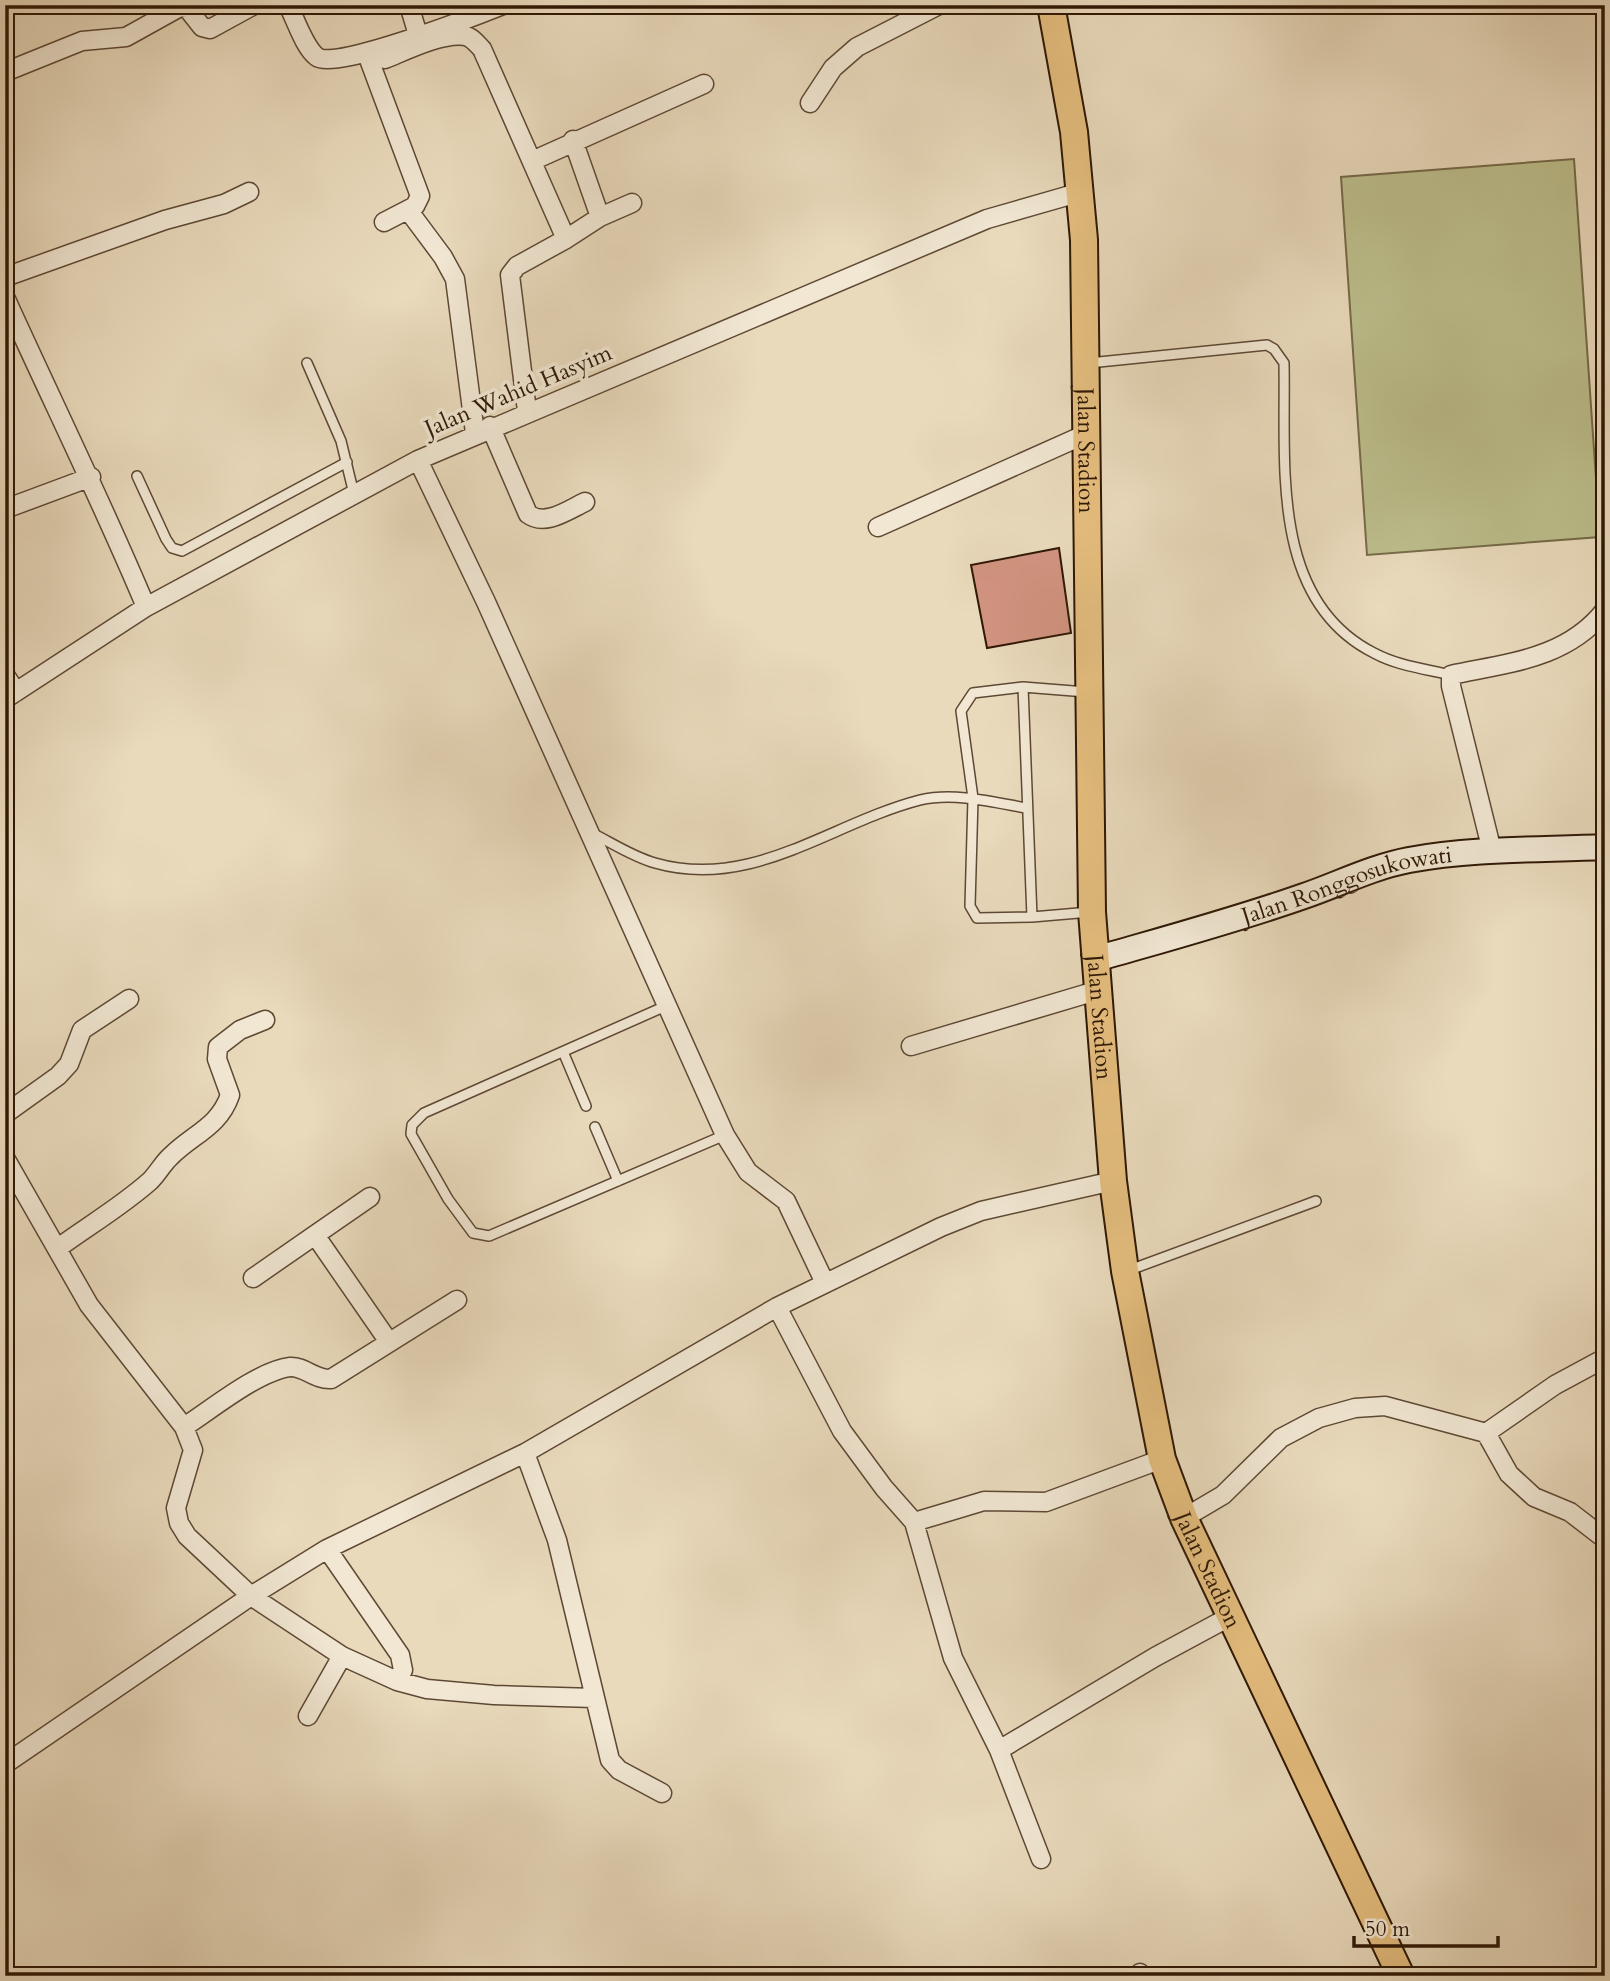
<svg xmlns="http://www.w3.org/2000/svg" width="1610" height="1981" viewBox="0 0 1610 1981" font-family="Cardo,serif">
  <rect width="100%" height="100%" fill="#e9dabc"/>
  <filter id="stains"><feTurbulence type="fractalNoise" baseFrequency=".00286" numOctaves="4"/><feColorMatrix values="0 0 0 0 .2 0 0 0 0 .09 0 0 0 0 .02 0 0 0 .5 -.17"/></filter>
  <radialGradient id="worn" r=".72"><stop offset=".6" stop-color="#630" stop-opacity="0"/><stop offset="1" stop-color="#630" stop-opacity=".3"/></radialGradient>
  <path fill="#bcbe8c" stroke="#766b49" stroke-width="2" d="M1574,159L1600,537L1367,555L1341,177Z"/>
  <path fill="#d29481" stroke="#2f1806" stroke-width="2" d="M1059,548L1071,633L987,648L971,565Z"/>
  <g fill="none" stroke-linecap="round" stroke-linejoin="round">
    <g stroke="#5e4834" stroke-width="12">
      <path id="lane" d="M307,363L341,441L354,494
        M1089,363L1267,345L1274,349L1284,363C1286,463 1269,600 1374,653C1398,666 1426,669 1451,675
        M137,476L166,539L172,548L182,551L347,462
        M1023,687L1032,917
        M1086,692L1023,687L973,693L961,711L973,798L970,906L977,918L1032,917L1090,912
        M592,833C612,843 633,857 655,863C752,891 831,823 920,800C954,792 993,802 1026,808
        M668,1005L424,1113L412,1125L411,1134L448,1199L473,1233L489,1236L725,1135
        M564,1054L586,1106
        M595,1127L618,1181
        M1127,1271L1316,1201"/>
    </g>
    <g stroke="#5e4834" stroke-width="21">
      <path id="street" d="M288,5C296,20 304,47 317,57C334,71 478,15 503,5
        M409,5L418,35
        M367,54L420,196L415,206L384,222
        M385,59C405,51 443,32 465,36C472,37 477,44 482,49L566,239L517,266L510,275L527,411
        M5,72L82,41L126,37L180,7L187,8L202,27L210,29L254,5
        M810,103L833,68L857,47L939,5
        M573,140L600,217
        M532,161L704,84
        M408,210L443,257L455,279L475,433
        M566,239L600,217L632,203
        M5,277L165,220L224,204L249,192
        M5,297C52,401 102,502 146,607
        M490,426L528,514C545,527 568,510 585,502
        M418,460L486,602L725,1135L748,1172L786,1201L825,1283
        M5,509L91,477
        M878,527L1086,434
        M5,675L16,692
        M5,699L146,607L418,460L987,219L1081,192
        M1492,851L1451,686V675C1507,663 1567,659 1605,610
        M911,1046L1099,990
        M5,1114L58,1076L69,1064L82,1030L129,999
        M5,1158L89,1305L184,1427L193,1450L176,1508L179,1523L187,1536L251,1596L342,1656L397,1681L427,1689L494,1695L594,1698
        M370,1197L315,1235L389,1342
        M58,1248C88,1226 122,1206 150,1181C158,1173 163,1163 171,1156C193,1134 219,1127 230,1095L217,1059L218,1047L240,1030L265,1020
        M253,1278L315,1235
        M777,1307L842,1431L884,1488L914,1522L953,1658L999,1750L1041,1859
        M184,1427C212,1409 258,1371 290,1367C304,1366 315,1380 331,1379L457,1300
        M1486,1433L1509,1474L1534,1497L1570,1512L1605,1539
        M525,1453L557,1540L610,1760L619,1770L662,1793
        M1184,1518L1223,1495L1281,1438L1319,1418L1355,1408L1385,1406L1486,1433L1555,1385L1605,1358
        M914,1522L984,1501L1046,1502L1162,1459
        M327,1549L400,1655L403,1670L397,1681
        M308,1716L342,1656
        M999,1750L1155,1657L1231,1616
        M5,1764L251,1596L327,1549L525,1453L777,1307L941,1227L981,1211L1113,1181
        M1140,1973L1142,1976"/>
    </g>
    <g stroke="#2f1806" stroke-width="28">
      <g id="secondary">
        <path id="s1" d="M1096,959C1165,939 1236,920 1304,896C1339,884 1372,867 1409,860C1473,848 1540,850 1605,847"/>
      </g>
    </g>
    <g stroke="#2f1806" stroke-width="30">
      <g id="primary">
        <path id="s2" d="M1051,5L1074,132L1084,240L1092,912L1113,1181L1125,1271L1162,1459L1184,1518L1401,1976"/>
      </g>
    </g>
    <use href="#lane" stroke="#f1e7d3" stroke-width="9"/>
    <use href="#street" stroke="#f1e7d3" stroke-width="18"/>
    <use href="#secondary" stroke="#f1e7d3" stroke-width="24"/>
    <use href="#primary" stroke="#e4bd7e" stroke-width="26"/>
  </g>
  <g text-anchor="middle" stroke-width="7" stroke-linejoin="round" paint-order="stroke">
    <g font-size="23" fill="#2f1806" stroke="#f1e7d3">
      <text transform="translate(518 390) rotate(-23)" y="8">Jalan Wahid Hasyim</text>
      <text dy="8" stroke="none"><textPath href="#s2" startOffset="448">Jalan Stadion</textPath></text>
      <text dy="8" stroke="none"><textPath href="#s1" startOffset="262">Jalan Ronggosukowati</textPath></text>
      <text dy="8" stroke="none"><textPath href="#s2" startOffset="1015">Jalan Stadion</textPath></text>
      <text dy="8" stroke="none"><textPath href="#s2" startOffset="1582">Jalan Stadion</textPath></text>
    </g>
  </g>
  <rect width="1610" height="1981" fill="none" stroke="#e9dabc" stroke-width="28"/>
  <rect x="7" y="7" width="1596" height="1967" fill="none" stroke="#2f1806" stroke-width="3.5"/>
  <rect x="14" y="14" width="1582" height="1953" fill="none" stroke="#2f1806" stroke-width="2"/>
  <path d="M1354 1936v10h144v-10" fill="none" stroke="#2f1806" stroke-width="3.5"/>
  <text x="1365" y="1936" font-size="21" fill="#2f1806" stroke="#f1e7d3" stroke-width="5" paint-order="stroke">50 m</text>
  <rect width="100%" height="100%" filter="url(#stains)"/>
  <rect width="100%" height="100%" fill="url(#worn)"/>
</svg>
